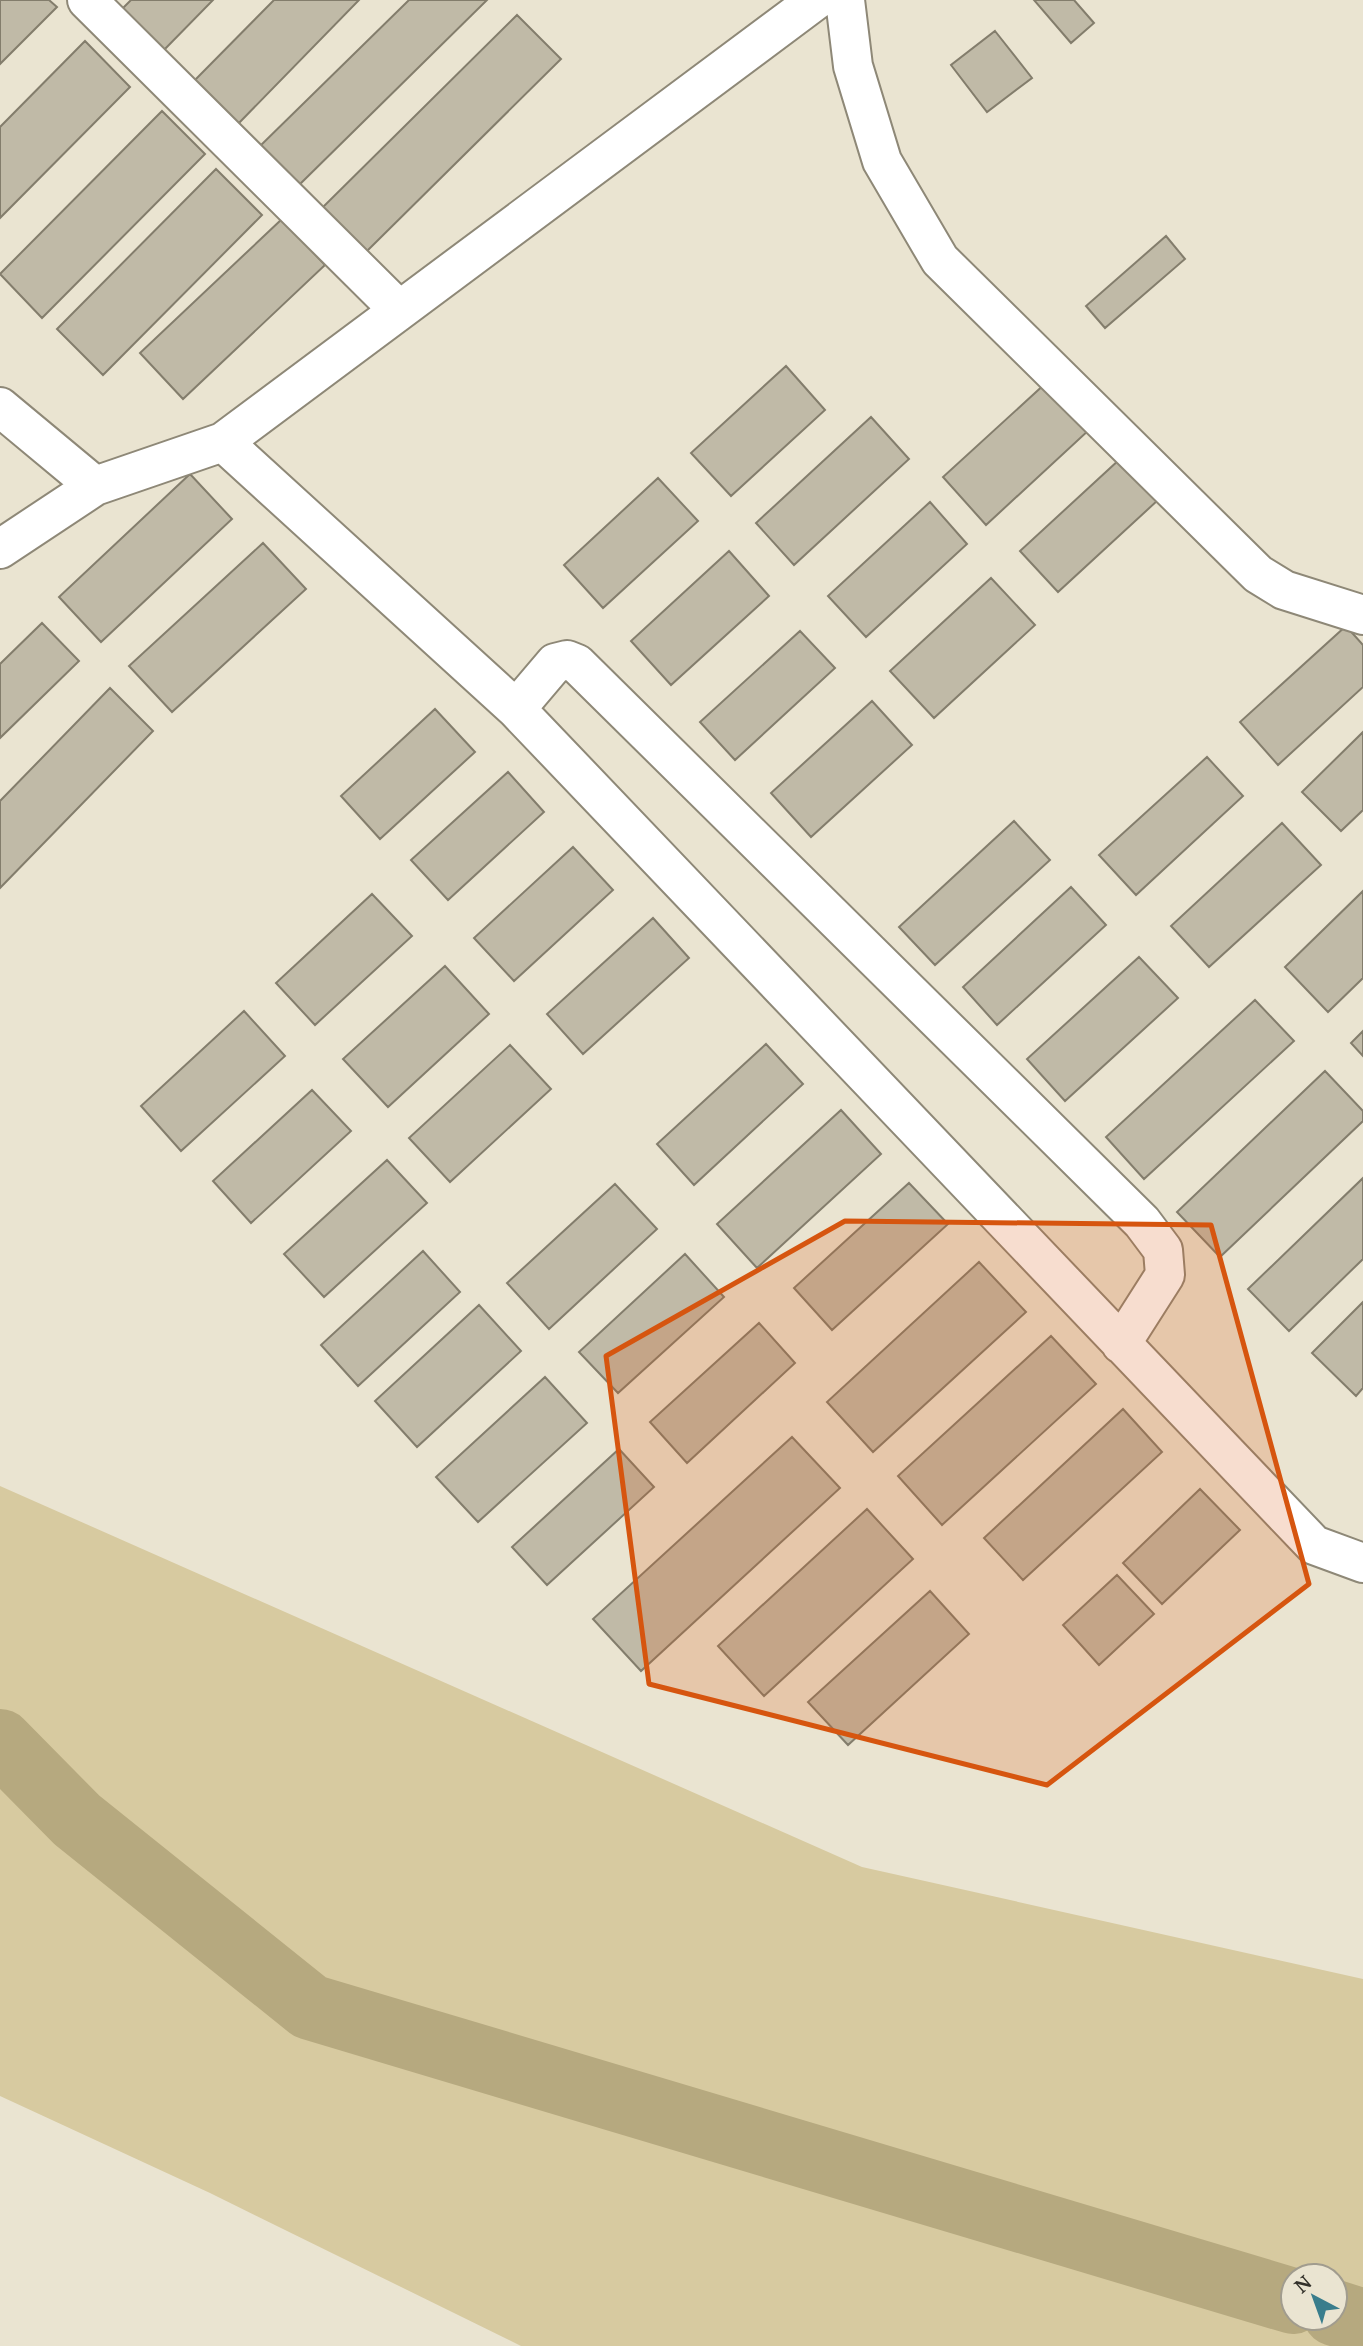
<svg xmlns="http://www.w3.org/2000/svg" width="1363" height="2346" viewBox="0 0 1363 2346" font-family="'Noto Serif',serif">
  <rect width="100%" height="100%" fill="#eae4d1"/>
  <path fill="#d7caa0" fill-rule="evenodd" d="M0,1486L862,1867L1363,1979V2346H521L210,2193L0,2096ZM1293,2276H1335V2318H1293Z"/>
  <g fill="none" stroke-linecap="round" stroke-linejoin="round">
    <path stroke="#b6a97f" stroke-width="66" d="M0,1742L77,1820L310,2007L1293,2301
      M1335,2313L1363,2322"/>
  </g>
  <path fill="#c0baa7" stroke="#837d6c" stroke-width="2" d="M0,0H49L57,7L0,64Z
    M131,0H213L161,53L119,12Z
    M274,0H359L237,125L193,82Z
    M409,0H487L297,187L258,148Z
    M1034,0H1074L1094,23L1071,43Z
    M517,15L561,59L363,255L319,211Z
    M995,31L1032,78L987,112L951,65Z
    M85,41L130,87L0,218V127Z
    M162,111L205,154L42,318L0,274Z
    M216,169L262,215L103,375L57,329Z
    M282,219L325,265L183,399L140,353Z
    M1166,236L1185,259L1105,328L1086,306Z
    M786,366L825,410L731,496L691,453Z
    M1047,382L1090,429L986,525L943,477Z
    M871,417L909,459L794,565L756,523Z
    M1120,459L1158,500L1058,592L1020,551Z
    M190,474L232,519L101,642L59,597Z
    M658,478L698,521L603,608L564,565Z
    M930,502L967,544L866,637L828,596Z
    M263,543L306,589L172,712L129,666Z
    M729,551L769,596L671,685L631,641Z
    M991,578L1035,625L934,718L890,671Z
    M42,623L79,661L0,738V664Z
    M1346,626L1363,645V687L1278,765L1240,722Z
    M800,631L835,668L735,760L700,722Z
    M110,688L153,731L0,888V801Z
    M872,701L912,745L811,837L771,793Z
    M435,709L475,752L380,839L341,796Z
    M1363,732V810L1341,831L1302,792Z
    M1207,757L1243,796L1136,895L1099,855Z
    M508,772L544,812L448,900L411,860Z
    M1014,821L1050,860L935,965L899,927Z
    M1282,823L1321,865L1209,967L1171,926Z
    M573,847L613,890L514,981L474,938Z
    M1071,887L1106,925L997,1025L963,987Z
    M1363,891V978L1328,1012L1285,967Z
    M372,894L412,936L315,1025L276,983Z
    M653,918L689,958L583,1054L547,1014Z
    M1139,957L1178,998L1065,1101L1027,1059Z
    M445,966L489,1014L388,1107L343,1059Z
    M1255,1000L1294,1041L1144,1179L1106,1137Z
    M244,1011L285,1056L181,1151L141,1106Z
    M1363,1031V1056L1351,1043Z
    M766,1044L803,1084L694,1185L657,1144Z
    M510,1045L551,1089L450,1182L409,1138Z
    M1325,1071L1363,1111V1121L1220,1257L1177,1212Z
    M312,1090L351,1131L251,1223L213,1181Z
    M841,1110L881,1154L757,1268L717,1224Z
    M387,1160L427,1203L324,1297L284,1254Z
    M1363,1178V1259L1289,1331L1248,1289Z
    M909,1183L948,1224L832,1330L794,1288Z
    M615,1184L657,1229L549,1329L507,1283Z
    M423,1251L460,1292L358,1386L321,1345Z
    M685,1254L724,1297L618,1393L579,1352Z
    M979,1262L1026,1312L873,1452L827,1402Z
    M1363,1302V1388L1356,1396L1312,1353Z
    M479,1305L521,1351L417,1447L375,1401Z
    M759,1323L795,1363L687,1463L650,1422Z
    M1051,1336L1096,1384L942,1525L898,1476Z
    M545,1377L587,1423L478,1522L436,1477Z
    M1123,1409L1162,1452L1023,1580L984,1538Z
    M792,1437L840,1488L641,1671L593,1619Z
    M619,1449L654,1487L547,1585L512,1547Z
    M1200,1489L1240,1530L1162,1604L1123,1563Z
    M867,1509L913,1559L764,1696L718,1646Z
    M1117,1575L1154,1614L1099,1665L1063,1625Z
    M930,1591L969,1634L848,1745L808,1702Z"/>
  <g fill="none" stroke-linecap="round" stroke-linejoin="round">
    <g stroke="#8e8877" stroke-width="42">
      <path id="minor" d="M87,0L399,310
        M845,0L853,66L882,161L940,260L1258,574L1284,590L1363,615
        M0,407L95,486L223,442L516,709L1314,1545L1363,1563
        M223,442L816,0
        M0,549L95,486
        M516,709L555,663L567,660L577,664L1142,1222L1163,1250L1165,1275L1121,1344"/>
    </g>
    <use href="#minor" stroke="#fff" stroke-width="38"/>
  </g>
  <path fill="#d6550f" fill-opacity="0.2" stroke="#d6550f" stroke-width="5" stroke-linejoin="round" d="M845,1221L1211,1225L1309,1584L1047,1785L649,1684L606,1356Z"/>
  <g transform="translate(1314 2297) rotate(319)"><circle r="33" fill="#eae4d1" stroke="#a19c8e" stroke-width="2"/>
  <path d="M0-5L12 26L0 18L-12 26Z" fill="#397d8c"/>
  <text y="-10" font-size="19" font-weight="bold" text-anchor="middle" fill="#33312a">N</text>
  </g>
</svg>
